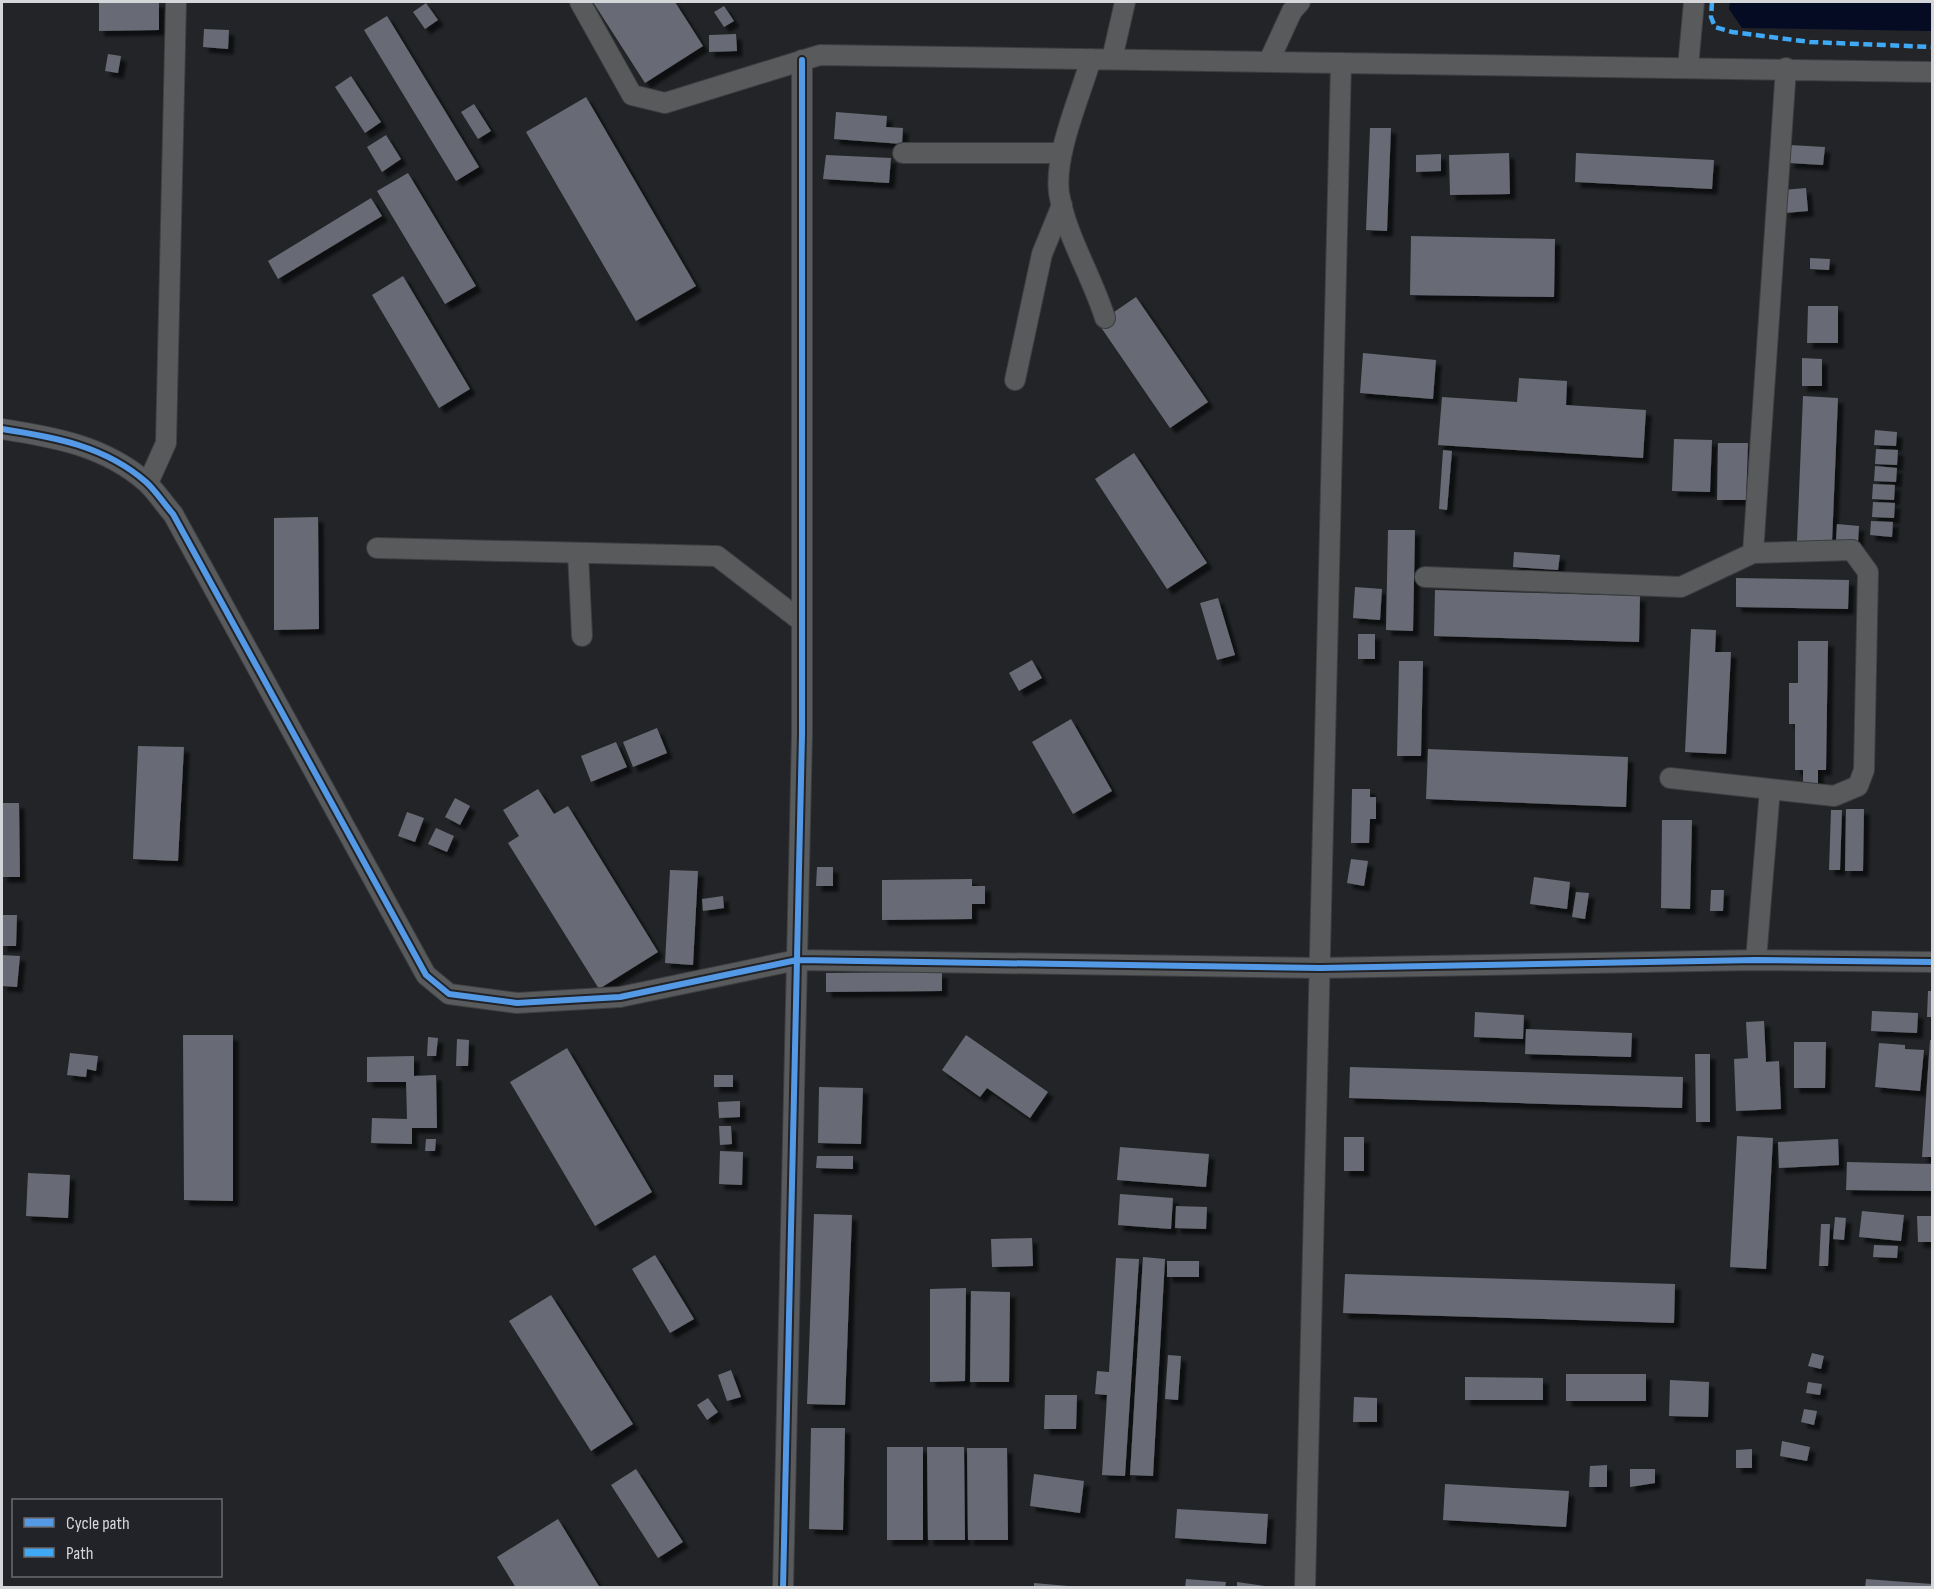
<svg xmlns="http://www.w3.org/2000/svg" width="1934" height="1589" viewBox="0 0 1934 1589" font-family="'Sofia Sans Condensed',sans-serif">
  <defs>
    <filter id="shadow"><feDropShadow dx="5.5" dy="5.5" stdDeviation="1.5" flood-color="#0009"/></filter>
  </defs>
  <rect width="100%" height="100%" fill="#222427"/>
  <path fill="#060b24" d="M1730,2H1932V31L1742,28L1729,9Z"/>
  <path fill="#676b74" filter="url(#shadow)" d="M99,2H159V30L99,31Z
    M593,2H675L703,46L645,83Z
    M426,3L438,20L425,29L413,12Z
    M724,6L734,21L724,27L714,12Z
    M387,16L479,167L456,181L364,30Z
    M204,29L229,30L228,49L203,47Z
    M736,34L737,51L709,52V35Z
    M108,54L121,56L118,73L105,71Z
    M351,76L381,122L365,133L335,87Z
    M586,97L696,286L636,321L526,132Z
    M474,104L491,131L478,139L461,112Z
    M836,112L887,116L886,127L903,128L902,144L834,139Z
    M1370,128H1391L1387,231L1366,230Z
    M386,135L401,159L382,172L367,147Z
    M1790,145L1825,147L1823,165L1789,163Z
    M1509,153L1510,194L1450,195L1449,155Z
    M1576,153L1714,160L1712,189L1575,182Z
    M1441,154V171L1416,172V155Z
    M826,155L891,158L889,183L823,179Z
    M408,173L476,286L445,304L377,191Z
    M1806,188L1808,211L1785,213L1783,190Z
    M371,198L382,216L278,279L268,261Z
    M1411,236L1555,239L1554,297L1410,295Z
    M1810,258L1830,259L1829,270L1810,269Z
    M403,276L470,389L439,408L372,295Z
    M1136,297L1208,402L1170,428L1098,323Z
    M1808,306H1838V343H1807Z
    M1363,353L1436,360L1433,399L1360,393Z
    M1802,358L1822,359V386H1802Z
    M1519,378L1567,381L1566,405L1646,410L1643,458L1438,445L1442,397L1517,402Z
    M1803,396L1838,398L1832,543L1797,541Z
    M1875,430L1897,432L1896,446L1874,445Z
    M1674,439L1712,440L1710,492L1672,491Z
    M1718,443H1748L1746,500H1717Z
    M1876,449L1898,450L1897,465L1875,464Z
    M1443,450L1452,451L1447,510L1439,509Z
    M1134,453L1207,563L1167,589L1095,479Z
    M1875,466L1897,468L1896,482L1874,481Z
    M1873,484L1895,485L1894,500L1872,499Z
    M1873,502L1895,503L1894,518L1872,517Z
    M318,517L319,629L274,630V518Z
    M1871,521L1893,522L1892,537L1870,535Z
    M1837,524L1859,526L1858,542L1836,540Z
    M1388,530H1415L1413,631L1386,630Z
    M1514,552L1560,555L1558,570L1513,567Z
    M1736,578L1849,580L1848,609L1736,607Z
    M1355,587L1382,589L1380,620L1353,618Z
    M1435,590L1640,596L1639,642L1434,636Z
    M1218,598L1235,655L1217,660L1200,603Z
    M1691,629L1716,630L1715,652H1731L1726,754L1685,752Z
    M1358,634H1375V659H1358Z
    M1798,641H1828L1826,770H1818V788H1803V770H1795V724H1789V683H1798Z
    M1032,660L1042,678L1019,691L1009,673Z
    M1399,661H1423L1421,756H1397Z
    M1071,719L1112,791L1073,814L1032,742Z
    M657,728L667,753L633,767L623,742Z
    M616,742L627,767L591,782L581,756Z
    M138,746L184,747L178,861L133,859Z
    M1428,749L1628,757L1626,807L1426,799Z
    M538,789L554,814L568,806L658,952L599,989L508,843L519,836L503,810Z
    M1352,789H1370V797H1376V819H1370L1369,843H1351Z
    M455,798L470,806L460,825L445,817Z
    M2,803H19L20,877H2Z
    M1846,809H1864L1863,871H1845Z
    M1831,810H1842L1840,870H1829Z
    M407,812L424,818L415,842L398,836Z
    M1662,820H1692L1690,909L1661,908Z
    M436,828L454,836L447,852L428,844Z
    M1351,859L1368,861L1364,886L1347,883Z
    M817,867H833V886H816Z
    M670,870L698,871L693,965L665,963Z
    M1534,877L1570,882L1567,909L1530,904Z
    M972,879V886H985V904H972V919L882,920V880Z
    M1711,890H1724L1723,911H1710Z
    M1576,892L1589,893L1585,919L1572,917Z
    M723,896L724,908L703,911L702,899Z
    M2,915H17L16,946H2Z
    M2,955L20,956L17,987L2,986Z
    M942,972V991L826,992V973Z
    M1928,991H1932V1017H1927Z
    M1872,1011L1918,1013L1917,1033L1871,1031Z
    M1475,1012L1524,1015L1523,1039L1474,1037Z
    M1764,1021L1766,1062L1779,1061L1781,1109L1736,1111L1734,1059L1748,1058L1746,1022Z
    M1526,1029L1632,1033L1631,1057L1525,1054Z
    M183,1035H233V1201L184,1200Z
    M966,1035L1048,1092L1030,1118L987,1088L980,1097L942,1070Z
    M428,1037L438,1038L436,1056H427Z
    M457,1039L469,1040L468,1066H456Z
    M1930,1040H1932V1157H1922Z
    M1794,1042H1826L1825,1088H1794Z
    M1879,1043L1905,1045V1049L1924,1050L1920,1091L1875,1087Z
    M567,1048L652,1192L595,1226L510,1082Z
    M70,1053L98,1056L96,1071L87,1069L86,1077L67,1075Z
    M1695,1054H1710V1122H1696Z
    M414,1056V1076L436,1075L437,1128H412V1144L371,1143L372,1118L407,1119L406,1082H367V1057Z
    M1350,1067L1683,1077L1682,1108L1349,1098Z
    M714,1075H733V1087H714Z
    M819,1087L863,1088L861,1144L818,1143Z
    M740,1101V1117L719,1118L718,1102Z
    M719,1126H731L732,1144L720,1145Z
    M1737,1136L1773,1138L1766,1269L1730,1267Z
    M1344,1137H1364V1171H1344Z
    M426,1139H436L435,1151H425Z
    M1838,1139L1839,1165L1779,1168L1778,1142Z
    M1120,1147L1209,1154L1206,1187L1117,1180Z
    M720,1151L743,1152L742,1185L719,1184Z
    M817,1156H853V1169L816,1168Z
    M1847,1162L1932,1164V1191L1846,1190Z
    M28,1173L70,1175L68,1218L26,1216Z
    M1120,1194L1173,1198L1171,1229L1118,1225Z
    M1176,1206L1207,1207L1206,1229L1175,1228Z
    M1862,1211L1904,1215L1901,1241L1859,1237Z
    M814,1214L852,1215L845,1405L807,1404Z
    M1917,1216H1932V1242H1918Z
    M1835,1217L1846,1218L1844,1240L1833,1239Z
    M1821,1224H1830L1828,1266H1819Z
    M1032,1238L1033,1266L992,1267L991,1239Z
    M1874,1245L1898,1246L1897,1258L1873,1257Z
    M655,1255L694,1319L670,1333L632,1269Z
    M1143,1257L1165,1259L1153,1476L1130,1475Z
    M1116,1258L1139,1259L1125,1476L1102,1475L1107,1395L1095,1394L1097,1371L1109,1372Z
    M1167,1261H1199V1277H1167Z
    M1345,1274L1675,1284L1674,1323L1343,1313Z
    M966,1288L965,1381L930,1382V1289Z
    M971,1291L1010,1292L1009,1382H970Z
    M551,1295L633,1424L591,1451L509,1321Z
    M1812,1353L1824,1356L1821,1369L1808,1366Z
    M1168,1355L1181,1356L1178,1400L1165,1399Z
    M731,1370L741,1397L727,1401L718,1375Z
    M1566,1374H1646V1401H1566Z
    M1465,1377L1543,1378V1400H1465Z
    M1670,1380L1709,1382L1708,1417L1669,1416Z
    M1808,1382L1822,1384L1820,1395L1806,1393Z
    M1045,1395H1077L1076,1429H1044Z
    M1354,1397L1377,1398V1422H1353Z
    M708,1398L718,1412L707,1420L697,1405Z
    M1804,1409L1817,1411L1814,1425L1801,1422Z
    M811,1428H845L843,1530L809,1529Z
    M1782,1441L1810,1447L1807,1461L1780,1456Z
    M887,1447H923V1540H887Z
    M927,1447H964L965,1540H928Z
    M967,1448H1007L1008,1540H968Z
    M1752,1449V1468H1736V1450Z
    M1607,1465V1487H1589L1590,1466Z
    M636,1469L683,1542L658,1558L611,1485Z
    M1630,1469H1655V1483L1630,1487Z
    M1034,1474L1084,1481L1080,1513L1030,1506Z
    M1445,1484L1569,1491L1566,1527L1443,1520Z
    M1177,1509L1268,1514L1266,1544L1175,1538Z
    M558,1519L600,1588H516L497,1557Z
    M1186,1579L1226,1582L1225,1588H1185Z
    M1866,1579L1932,1584V1588H1865Z
    M1237,1582L1265,1586V1588H1237Z
    M1034,1583L1068,1586L1067,1588H1034Z"/>
  <g fill="none" stroke-linecap="round" stroke-linejoin="round">
    <g stroke="#3c3e40" stroke-width="22">
      <path id="minor" d="M580,2L632,95L665,103L820,55L1932,72
        M1091,59C1080,97 1054,154 1059,193C1066,236 1092,276 1105,318
        M1112,59L1125,2
        M1269,61L1292,11L1300,2
        M1688,67L1694,2
        M903,153H1062
        M1015,380L1042,254L1062,205
        M2,429C54,437 105,446 146,482C156,491 164,504 173,514L426,975L449,994L517,1003L620,997L797,960L1320,968L1756,960L1932,962
        M148,483L166,443L176,2
        M377,548L717,556L800,620
        M578,553L582,636
        M1753,553L1786,68
        M1425,577L1681,587L1753,553L1852,550L1868,572L1864,770L1858,786L1834,796L1670,778
        M1756,960L1770,789
        M783,1588L802,734V60
        M1305,1588L1341,63"/>
    </g>
    <use href="#minor" stroke="#585a5c" stroke-width="20"/>
    <path stroke="#3fa9f5" stroke-width="4.5" stroke-dasharray="9 4.5" stroke-linecap="butt" d="M1712,2L1711,17L1715,27L1732,32L1810,42L1932,47"/>
    <g stroke="#212328" stroke-width="10">
      <path id="cycleway" d="M2,429C54,437 105,446 146,482C156,491 164,504 173,514L426,975L449,994L517,1003L620,997L797,960L1320,968L1756,960L1932,962
        M783,1588L802,734V60"/>
    </g>
    <use href="#cycleway" stroke="#5399e6" stroke-width="6"/>
  </g>
  <rect width="1934" height="1589" fill="none" stroke="#d5d6da" stroke-width="6"/>
  <rect x="12" y="1499" width="210" height="78" fill="#212328" stroke="#696b6f" stroke-width="1.5"/>
  <rect x="24" y="1518" width="30" height="9" fill="#5399e6" stroke="#696b6f" stroke-width="1.5"/>
  <text x="66" y="1529" font-size="18" fill="#d5d6da">Cycle path</text>
  <rect x="24" y="1548" width="30" height="9" fill="#3fa9f5" stroke="#696b6f" stroke-width="1.5"/>
  <text x="66" y="1559" font-size="18" fill="#d5d6da">Path</text>
</svg>
